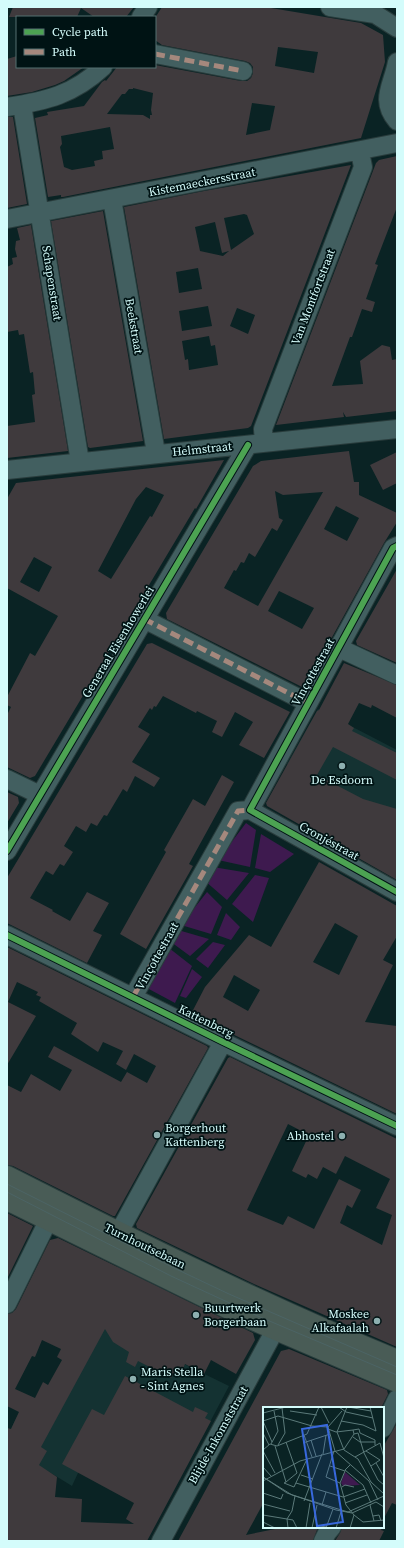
<svg xmlns="http://www.w3.org/2000/svg" width="404" height="1548" viewBox="0 0 404 1548" font-family="'Source Serif 4',serif">
  <rect width="100%" height="100%" fill="#0a2324"/>
  <path fill="#143232" d="M318,709L397,750V825L287,764Z
    M117,1266L170,1292L142,1336L147,1346L229,1386L191,1458L78,1473L72,1486L28,1459L11,1429L19,1412L30,1417L93,1316Z"/>
  <path fill="#3e1a4f" d="M246,823L256,830L250,867L218,860Z
    M261,834L294,854L270,872L255,868Z
    M213,867L249,873L227,900L205,881Z
    M255,875L269,878L253,922L232,904Z
    M207,892L222,907L211,934L181,925Z
    M226,913L240,927L231,940L217,935Z
    M178,930L209,939L190,956L171,942Z
    M213,942L225,945L208,968L196,959Z
    M169,948L192,966L175,1003L147,988Z
    M192,969L202,977L186,998L180,996Z"/>
  <path fill="#3f3a3d" fill-rule="evenodd" d="M13,7H134L126,17H94L81,8L77,17H9Z
    M162,7H265L361,23L383,35L385,62L361,138L63,197H61V195L48,197L35,118L48,115L47,112L84,106L102,82L105,80L106,81L117,67H155V65L241,81H247L251,78L253,73V67L250,63L245,61L162,45L155,40V18ZM278,47L318,52L314,73L275,66ZM133,88L153,93L151,110L152,115H150V119L143,115L107,114L122,94H125L129,89H133ZM252,103L275,106L270,130L246,135ZM110,127L114,149L102,151L103,159L94,161L95,166L72,170L64,167L60,147L62,144L61,136Z
    M17,56V67H84L64,81L55,85L32,92L7,96V59Z
    M7,117H13L27,204L7,208Z
    M397,156V207L375,264L378,265L366,299L375,302L372,312L362,309L352,337H350L332,386L363,384L360,361L382,345L390,347L392,360L397,359V411L346,417L343,412L344,417L276,425L376,163L379,160Z
    M351,165L251,426L248,428L164,439L124,207L204,191ZM244,214L247,215L254,234L231,250L224,218ZM215,222L222,253L229,251L223,256L200,251L195,227ZM198,268L202,289L179,293L176,272ZM208,306L212,326L182,331L179,311ZM237,308L255,315L248,334L230,326ZM209,336L211,346L215,345L218,365L189,370L188,359L185,360L182,341Z
    M103,211L143,441L90,448L88,447L51,221Z
    M31,225L68,451L7,458V426L35,422L32,395L35,394L33,372L30,373L24,334L19,335L18,330L7,332V267L13,264L12,258L17,257L15,249L16,241L20,240L17,228Z
    M349,451L354,482H359V495L397,513V522L384,543L304,688L167,619L166,613L253,466L261,461ZM275,491L283,495L323,492L258,606L224,588L234,570L236,571L241,562L244,563L249,553L255,557L272,528L277,531L283,520L279,518ZM336,506L359,518L347,541L324,529ZM279,591L314,608L302,629L268,611Z
    M397,452V483L383,490L370,465Z
    M224,460L196,509L195,508L35,776L30,778L7,767V715L11,707L7,705V697L30,653L35,656L58,616L7,588V499L16,483ZM146,487L164,495L152,517L150,516L111,579L98,571L136,499ZM34,557L52,567L39,592L20,582Z
    M397,569V663L357,645L356,641Z
    M152,643L290,712L264,758L239,745L253,722L235,712L222,737L212,732L217,721L197,711L196,713L163,696L156,707L154,706L152,710L150,708L138,727L150,734L132,762L160,778L154,787L135,776L127,792L123,789L107,816L104,815L97,826L91,823L86,832L76,826L64,846L73,852L64,866L60,864L53,875L46,871L30,898L53,910L52,911L70,921L87,892L109,903L93,931L102,935L87,963L7,923V878L147,644Z
    M344,663L397,685V718L372,705L371,708L359,703L348,724L354,728L352,731L397,753V780L333,747L317,775L363,799L397,809V880L267,806L266,803L317,711L319,710Z
    M222,775L234,782L189,864L193,866L146,949L120,934L166,852L164,850L193,799L205,806Z
    M7,792L18,797L19,803L7,823Z
    M319,862L397,906V936L383,960L393,965L365,1022L397,1026V1114L191,1014L205,987L249,935L271,947ZM335,923L358,936L339,975L313,962ZM234,975L260,990L248,1011L223,997Z
    M7,947L207,1046L208,1048L115,1216H113L13,1166L7,1165V1085L21,1092L31,1074L60,1091L72,1070L48,1057L54,1046L121,1082L127,1072L147,1083L156,1066L134,1054L126,1070L116,1064L123,1051L103,1042L98,1052L71,1034L77,1023L39,1001L41,997L36,995L38,992L17,982L8,1002L36,1016L7,1065Z
    M230,1057L397,1139V1347L254,1284L137,1228L136,1224L228,1058ZM288,1124L309,1135L292,1171L306,1178L308,1174L317,1179L323,1167L336,1174L345,1156L390,1179L376,1208L392,1215L382,1245L340,1223L347,1205L352,1208L361,1190L339,1179L314,1229L288,1216L283,1225L247,1210Z
    M7,1213L33,1226L7,1279Z
    M58,1238L253,1333L255,1340L236,1374L211,1360L204,1374L185,1364L179,1377L173,1374L171,1378L138,1361L135,1367L126,1362L129,1352L113,1342L105,1329L41,1447L47,1451L39,1465L57,1477L55,1497L82,1499L81,1522L134,1524L126,1519L134,1503L62,1464L92,1409L104,1415L125,1376L193,1412L195,1407L208,1413L205,1418L211,1421L147,1541H7V1428L11,1429L19,1412L7,1406V1314L12,1313L16,1309L50,1240ZM42,1340L61,1349L57,1357L62,1360L48,1385L43,1382L35,1398L15,1389L32,1356L35,1357Z
    M289,1349L387,1390L388,1394L381,1408H264V1502L246,1535L275,1529L277,1527H318L313,1541H178L281,1351Z
    M397,1423V1505L392,1503L383,1520V1447Z
    M342,1527H382L381,1530L384,1531L379,1541H335L340,1533Z"/>
  <g fill="none" stroke-linecap="round" stroke-linejoin="round">
    <g stroke="#293c3c" stroke-width="20">
      <path id="minor" d="M330,7L375,14L397,28
        M141,17L148,7
        M155,54L243,71
        M397,62C393,85 379,100 397,121
        M22,105L80,462
        M7,107C46,101 73,95 103,67
        M112,199L156,453
        M7,219L397,143
        M264,443L263,429L363,167L360,152
        M7,470L397,429
        M144,619L308,703
        M339,648L397,675
        M7,779L40,795
        M250,810L393,548L397,546
        M250,810L397,892
        M7,851L248,445
        M7,935L223,1042L397,1126
        M133,997L238,811L250,810
        M118,1234L223,1042
        M7,1304L49,1219
        M383,1428L397,1399
        M161,1541L282,1317
        M323,1541L327,1533L332,1527"/>
    </g>
    <g stroke="#293c3c" stroke-width="24">
      <path id="major" d="M7,1177C135,1242 264,1306 397,1361
        M7,1199L239,1313L397,1381"/>
    </g>
    <use href="#minor" stroke="#425f60" stroke-width="18"/>
    <use href="#major" stroke="#495c56" stroke-width="22"/>
    <path stroke="#4c6465" stroke-width="1" d="M7,1184L174,1268L229,1294L397,1367
      M7,1192L171,1276L260,1317L397,1375"/>
    <path stroke="#a5887d" stroke-width="5" stroke-dasharray="10 5" stroke-linecap="butt" d="M155,54L243,71
      M144,619L308,703
      M133,997L238,811L250,810"/>
    <g stroke="#001314" stroke-width="8">
      <path id="cycleway" d="M397,546L393,548L250,810L397,892
        M7,851L248,445
        M7,935L223,1042L397,1126"/>
    </g>
    <use href="#cycleway" stroke="#4ca352" stroke-width="6"/>
  </g>
  <g fill="#8db0b0" stroke="#001314" stroke-width="1.5">
    <circle cx="342" cy="766" r="4"/>
    <circle cx="157" cy="1135" r="4"/>
    <circle cx="342" cy="1136" r="4"/>
    <circle cx="196" cy="1315" r="4"/>
    <circle cx="377" cy="1321" r="4"/>
    <circle cx="133" cy="1379" r="4"/>
  </g>
  <g text-anchor="middle" stroke-width="3.5" stroke-linejoin="round" paint-order="stroke">
    <g font-size="12" fill="#d4fcfb" stroke="#001314">
      <text transform="translate(202 182) rotate(-11)" y="4">Kistemaeckersstraat</text>
      <text transform="translate(52 283) rotate(81)" y="4">Schapenstraat</text>
      <text transform="translate(313 297) rotate(-69)" y="4">Van Montfortstraat</text>
      <text transform="translate(134 326) rotate(80)" y="4">Beekstraat</text>
      <text transform="translate(202 449) rotate(-6)" y="4">Helmstraat</text>
      <text transform="translate(118 642) rotate(-59)" y="4">Generaal Eisenhowerlei</text>
      <text transform="translate(313 672) rotate(-61)" y="4">Vinçottestraat</text>
      <text transform="translate(329 841) rotate(29)" y="4">Cronjéstraat</text>
      <text transform="translate(157 956) rotate(-61)" y="4">Vinçottestraat</text>
      <text transform="translate(206 1021) rotate(26)" y="4">Kattenberg</text>
      <text transform="translate(145 1246) rotate(26)" y="4">Turnhoutsebaan</text>
      <text transform="translate(218 1435) rotate(-61)" y="4">Blijde-Inkomststraat</text>
    </g>
    <g font-size="12" fill="#d4fcfb" stroke="#001314" text-anchor="start">
      <text x="342" y="784" text-anchor="middle">De Esdoorn</text>
      <text x="165" y="1132">Borgerhout<tspan x="165" dy="14">Kattenberg</tspan></text>
      <text x="334" y="1140" text-anchor="end">Abhostel</text>
      <text x="204" y="1312">Buurtwerk<tspan x="204" dy="14">Borgerbaan</tspan></text>
      <text x="369" y="1318" text-anchor="end">Moskee<tspan x="369" dy="14">Alkafaalah</tspan></text>
      <text x="141" y="1376">Maris Stella<tspan x="141" dy="14">- Sint Agnes</tspan></text>
    </g>
  </g>
  <g transform="translate(263 1407)">
    <rect width="121" height="121" fill="#0a2324"/>
    <path d="M82,65L97,78L80,79L78,76Z" fill="#3e1a4f"/>
    <path fill="none" stroke="#5b7a7a" stroke-width="1" d="M58,0L66,16M76,0L83,5L110,11M85,0L108,4M107,0L113,24M27,4L54,8M0,6L23,0M0,14L15,9L49,19L65,20M0,14L9,35M78,14L100,18L113,24M65,22L73,25L90,23M74,25L81,43L95,52L108,75L121,87M74,25L84,0M0,26L6,38M91,27L95,26L101,46L115,73L121,78M41,28L49,50M90,30L97,35H112M48,33L53,49M23,35L34,66L23,75M40,36L67,27M117,36L121,51M8,37L15,24L11,4M15,38L22,26L19,1M12,39L23,75L21,76L31,80L44,52M81,42L91,27L90,23L96,22L97,26L112,33V38M0,43L7,37L14,39L44,27L56,0M0,44L12,66M71,44L63,70L77,76M72,44L106,74L115,93M72,44L65,20L79,4M103,44L117,53L108,59M60,47L63,28M92,50L117,36M113,56L121,70M87,58L82,63L100,78L108,96M67,59L82,64L77,76M0,60L8,69M38,68L50,72M0,70L29,88L85,105L121,89M0,70L24,86L73,103L89,106L113,95L121,100M0,74L37,54L81,42M33,76L80,90L102,82M77,76L83,98L91,108L100,115L121,113M79,80L82,78L91,80M0,86L18,92L20,87M41,94L59,47M82,96L104,88M0,97L27,104M59,98L63,85M107,98L111,114M0,108L30,113L34,121M110,109L116,108L118,114M0,115L12,121M25,121L24,112L29,104L32,89M43,121L47,96M49,121L54,98M49,121L64,119M63,121L70,102M73,121L78,105M87,121L91,108"/>
    <path fill="#3868dd" fill-opacity="0.15" stroke="#3868dd" stroke-width="2" d="M64,18L80,115L54,119L39,22Z"/>
    <rect width="121" height="121" fill="none" stroke="#d4fcfb" stroke-width="2"/>
  </g>
  <rect width="404" height="1548" fill="none" stroke="#d4fcfb" stroke-width="16"/>
  <rect x="16" y="16" width="140" height="52" fill="#001314" stroke="#557070"/>
  <rect x="24" y="29" width="20" height="6" fill="#4ca352" stroke="#557070"/>
  <text x="52" y="36" font-size="12" fill="#d4fcfb">Cycle path</text>
  <rect x="24" y="49" width="20" height="6" fill="#a5887d" stroke="#557070"/>
  <text x="52" y="56" font-size="12" fill="#d4fcfb">Path</text>
</svg>
